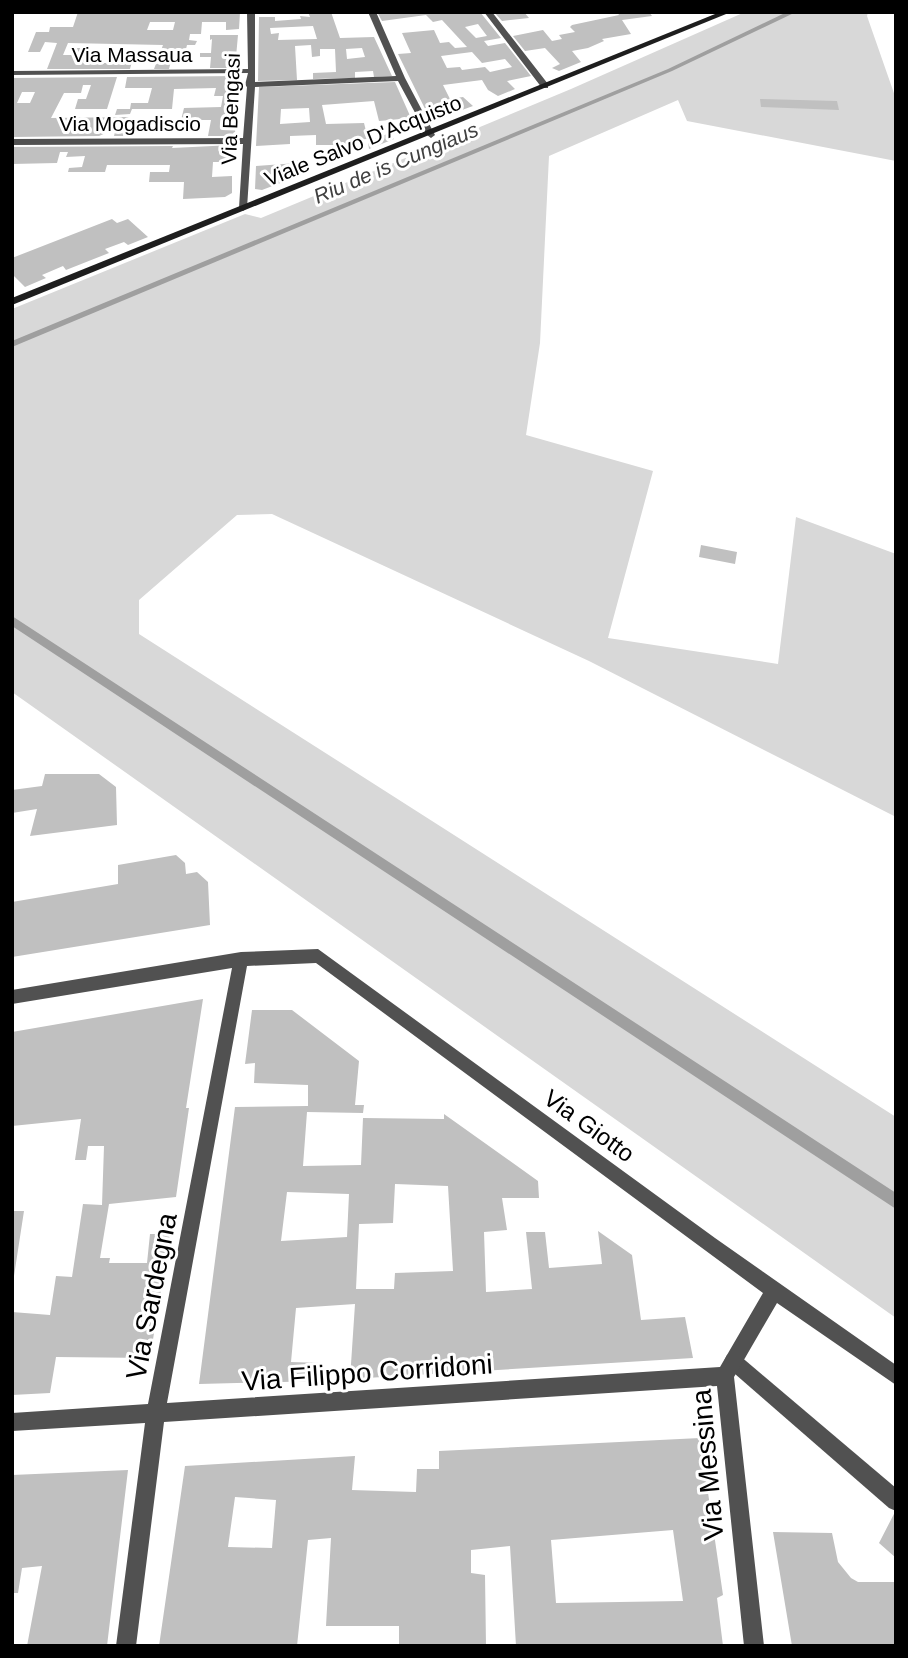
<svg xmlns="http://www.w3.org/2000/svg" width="908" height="1658" viewBox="0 0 908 1658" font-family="Arial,sans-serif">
  <rect width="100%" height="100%" fill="#fff"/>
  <path fill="#d8d8d8" d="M745,12H868L867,16L896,99V161L687,121L678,100L549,156L540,343L526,435L653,471L608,638L778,664L796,517L896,554V817L589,661L272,514L237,515L139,600V634L896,1117V1318L12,692V309L245,214L261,218L571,89Z"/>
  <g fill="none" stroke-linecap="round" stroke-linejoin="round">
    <path fill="#9f9f9f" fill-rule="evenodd" d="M787,12H796L672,71L12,347V341L668,69Z
      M12,616L896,1193V1209L12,626Z"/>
  </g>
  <path fill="#c0c0c0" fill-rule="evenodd" d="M78,12H240L239,29L226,30V22H202L201,34H190L189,40L197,41L195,45H187L183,61H171L169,69H154L163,45L68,43L63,55H72L75,48H89L83,63H118L120,58H133L130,69H47L57,43L45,42L40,52H28L36,32H49L50,27H73ZM150,22H175L173,30H147Z
    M308,12H331L340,38L374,37L392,76L374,77L373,71L355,72V78L313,79V73L336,72L335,49H320V56L312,57L311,45L295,46L297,80L258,81L259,17H275V21L301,19L300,16L310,17ZM313,26L317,39L278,40L279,33L271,34L270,28ZM362,48L365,57L347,59L346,49Z
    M377,12H480L501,38L484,41L488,46L505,43L531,76L507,81L515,89L498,96L488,90L482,80L443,85L450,99L463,97L473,106L462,110L457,107L448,108L452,114L432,123L398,54L411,53L402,33L434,30L440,43L449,42L455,48L467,47L442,20L433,22L426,15L382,21ZM478,24L487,36L476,38L465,27ZM472,52L482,63L505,59L512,67L490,72L485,67L462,70L460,67L447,68L441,56Z
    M494,12H524L529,18L502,21Z
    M617,12H649L652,16L622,20L631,34L602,39L604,41L588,48L572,51L581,62L559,71L552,68L560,64L545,48L525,51L513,36L543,30L552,41L562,39L559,35L575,32L570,27L572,25L619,15Z
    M210,35H238L235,68H210L211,57H200V53H211L212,39L210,40Z
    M237,76L235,136H208L211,120H181L184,108L221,107L223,96H214L216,88L174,89L172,109H132L130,114L115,115L117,109H130L131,103H148L152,88H125L127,77Z
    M117,77L107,109H75L78,99H86L91,85H83L81,93H64L51,118L129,117L123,136H114L115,132H108L99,136L12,137V78ZM22,92H35L30,103H17Z
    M395,82L411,118L379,121L374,101L322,105L326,124L364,123L368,139L347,140V145H316V135L290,136V144L256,146L259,87ZM309,108L310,122L280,124L281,109Z
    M760,99L837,101L839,110L761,107Z
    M387,134L394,139L369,149L368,142Z
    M233,145V162H213L212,177L232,176V193L225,197L183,199L184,182H149L150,172H169L170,165H107L105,172H68L69,168L82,167L85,156L66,157L68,152H60L57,163L12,164V147L173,146L172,148Z
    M297,160H304V174L262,190L255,189L256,166L297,163Z
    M112,219L117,223L128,219L148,237L128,245L124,242L105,249L109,253L66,270L63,266L42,275L46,278L25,287L12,274V258Z
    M701,545L737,552L735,564L699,557Z
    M45,774H99L116,787L117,825L30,836L37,809L12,813V790L42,786Z
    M176,855L185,863L186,874L197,872L208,882L210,925L12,957V902L118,884V865Z
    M203,999L186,1108H189L176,1197L109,1204L100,1258H110L109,1263H147L150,1234H170L150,1358L56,1357L50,1393L12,1395V1312L50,1315L56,1276L72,1277L83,1204L102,1205L104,1146H88L86,1160H75L81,1119L12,1126V1032Z
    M252,1010H292L359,1061L355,1105H364L363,1113L307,1112L303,1166L361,1165L363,1118L444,1119V1114L538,1181L539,1198H502L507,1230L484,1232L486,1292L532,1289L526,1232H545L549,1268L602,1264L598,1231L632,1255L641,1320L685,1317L693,1358L350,1379L355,1304L296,1308L291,1362L322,1363L320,1381L199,1384L235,1107L308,1106V1085L254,1083L255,1063L245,1064ZM395,1184L448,1186L453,1271L395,1273L394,1289H356L359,1224L393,1223ZM287,1192L349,1194L347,1237L281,1241Z
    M12,1211H24L14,1276H12Z
    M700,1438L723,1595L717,1598L723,1646H516L510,1546L471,1550V1573L485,1575L486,1646H399V1626H326L331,1538L308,1540L297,1646H159L185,1466L355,1456L352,1490L416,1492L417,1469H439V1451ZM235,1497L276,1500L272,1548L228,1547ZM673,1530L683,1601L556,1603L551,1540Z
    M128,1470L107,1646H27L42,1566L22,1568L18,1593H12V1475Z
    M896,1510V1558L879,1543Z
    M773,1532L832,1533L838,1562L851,1578L858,1582H896V1646H792Z"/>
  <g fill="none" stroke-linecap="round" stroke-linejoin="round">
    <path fill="#515151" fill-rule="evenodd" d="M733,1352L739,1355L896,1488V1511L889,1508L727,1367L724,1361L727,1355Z"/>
    <path fill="#515151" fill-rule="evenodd" d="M247,12H255V82L396,76L368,12H376L405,78L435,135L431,138L427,135L398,81L255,87L247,208L243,211L239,208L243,144L12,145V139L243,138L247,87L245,85L248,73L12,75V71L248,69Z
      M484,12H492L548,84V88H542Z
      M318,949L715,1238L896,1365V1385L777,1303L734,1377L764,1646H744L717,1386L164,1422L136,1646H116L145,1423L12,1431V1413L148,1404L232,968L12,1004V990L241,952ZM316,963L763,1293L720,1367L167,1403L247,966Z"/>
    <path fill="#1e1e1e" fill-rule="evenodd" d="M720,12H731L12,305V298Z"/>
  </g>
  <g text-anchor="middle" stroke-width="6" stroke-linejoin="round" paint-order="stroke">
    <g font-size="21" fill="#000" stroke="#fff">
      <text x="132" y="62">Via Massaua</text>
      <text transform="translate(231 109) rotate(-88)" y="7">Via Bengasi</text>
      <text x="130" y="131">Via Mogadiscio</text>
      <text transform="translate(363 141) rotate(-22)" y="7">Viale Salvo D'Acquisto</text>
    </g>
    <g font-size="21" font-style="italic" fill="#404040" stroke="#fff">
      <text transform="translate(396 163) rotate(-23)" y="7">Riu de is Cungiaus</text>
    </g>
    <g font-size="24" fill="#000" stroke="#fff">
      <text transform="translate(589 1126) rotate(36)" y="8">Via Giotto</text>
    </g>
    <g font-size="28" fill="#000" stroke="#fff">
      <text transform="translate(151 1296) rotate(-79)" y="10">Via Sardegna</text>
      <text transform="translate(367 1372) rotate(-4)" y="10">Via Filippo Corridoni</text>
      <text transform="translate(707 1465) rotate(-95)" y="10">Via Messina</text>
    </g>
  </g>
  <rect width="908" height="1658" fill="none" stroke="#000000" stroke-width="28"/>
</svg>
